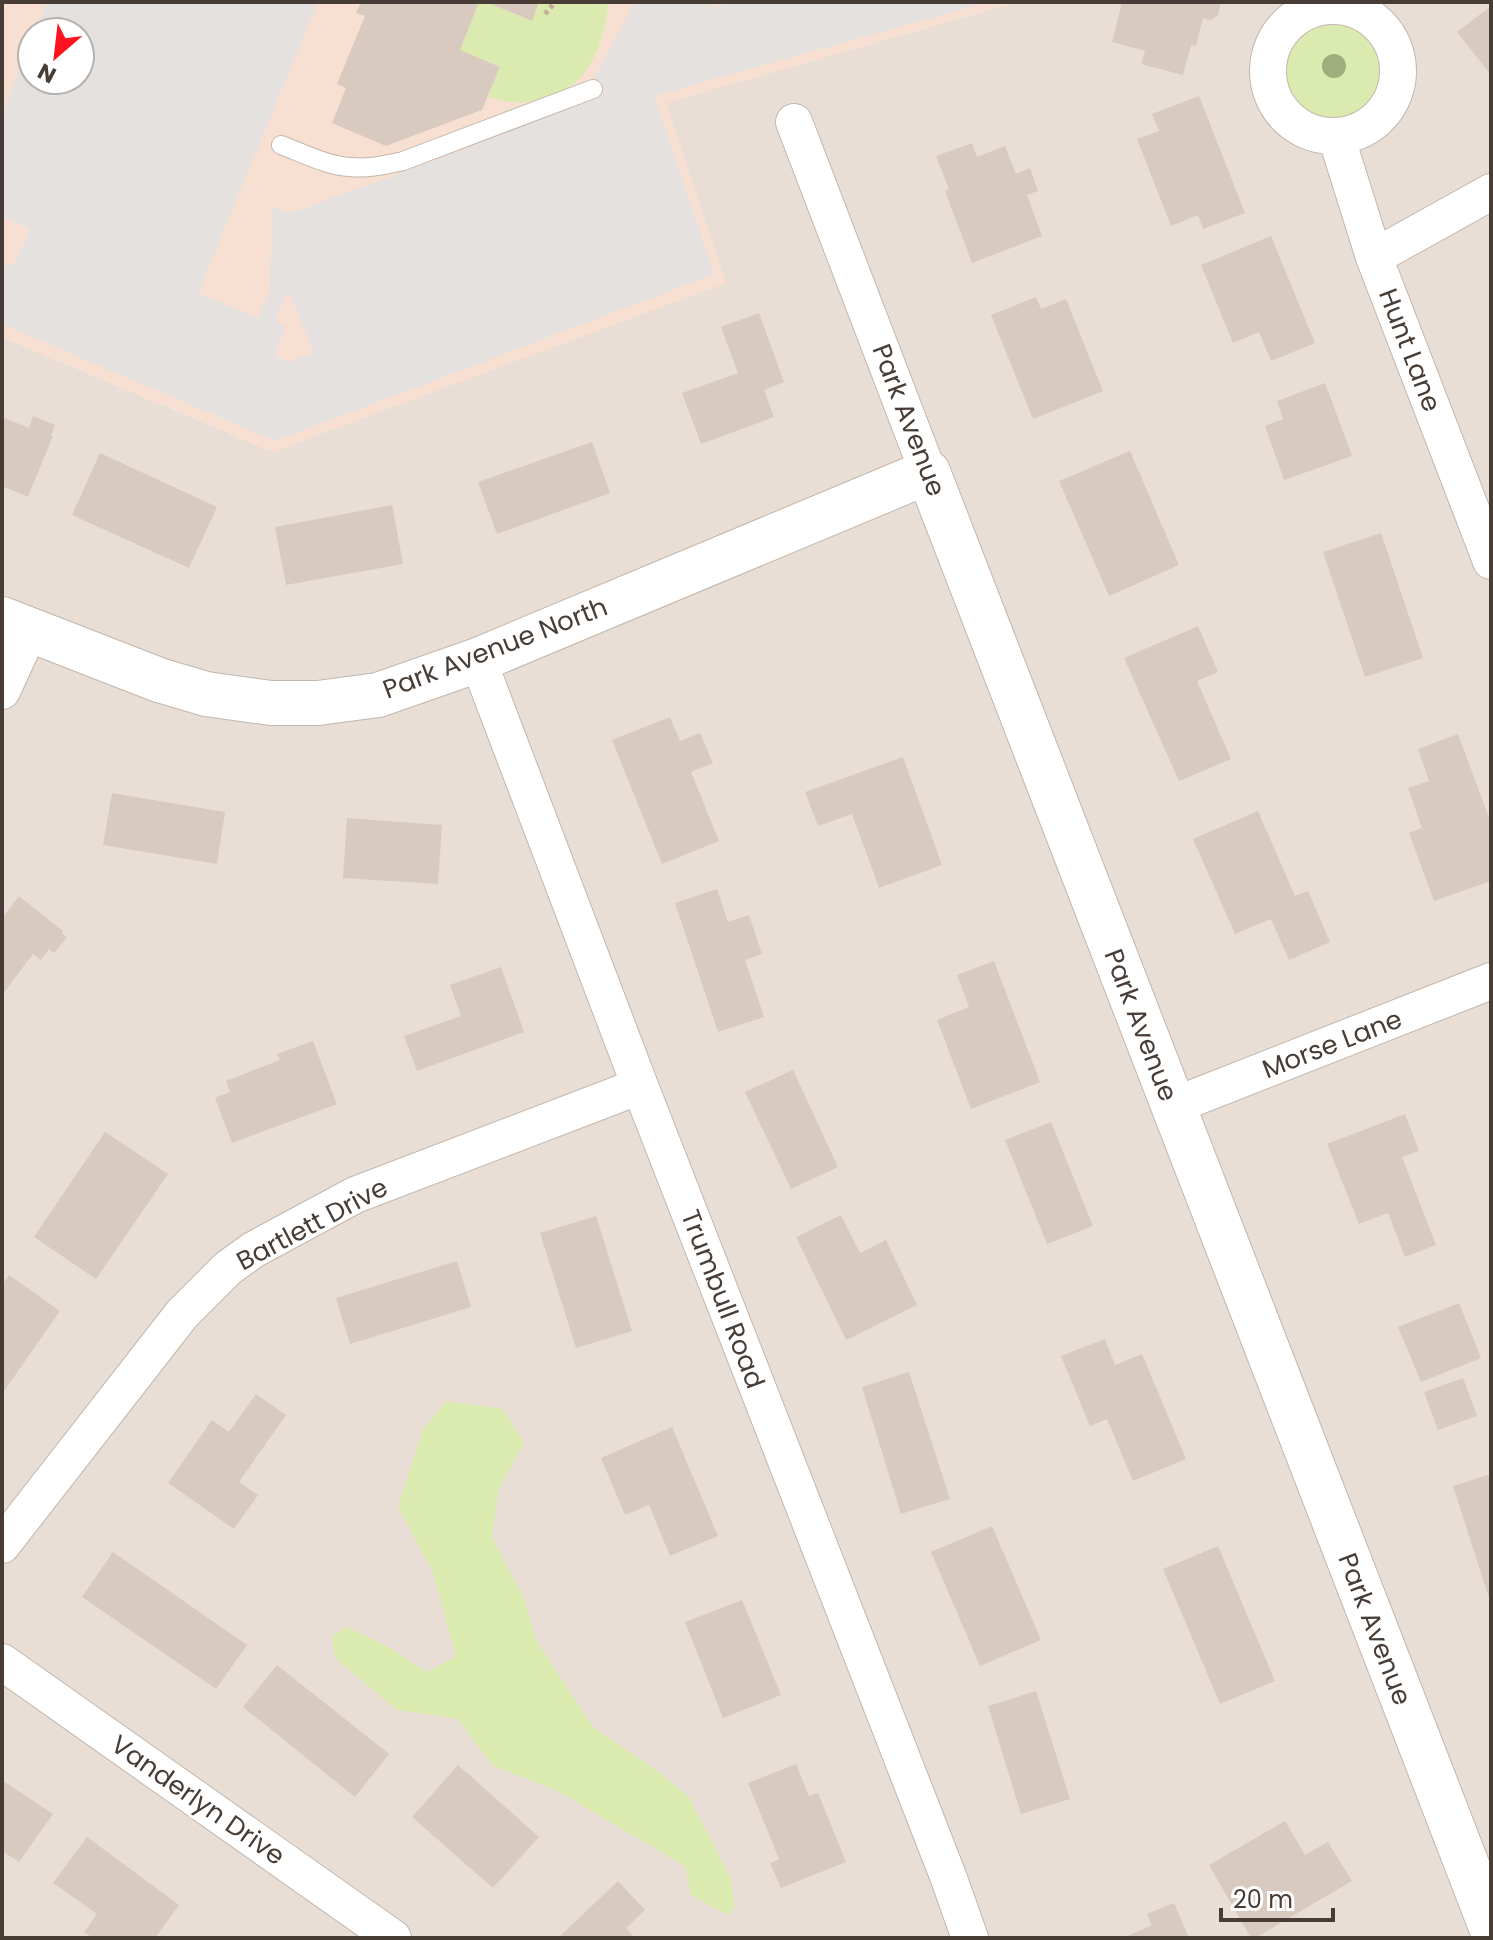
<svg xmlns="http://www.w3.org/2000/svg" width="1493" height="1940" viewBox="0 0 1493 1940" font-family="Poppins,sans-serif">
  <rect width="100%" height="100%" fill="#f4eee7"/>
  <path fill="#e8ded5" d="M1017,2H1491V1938H2V337L273,452L665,103Z"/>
  <path fill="#f7e0d1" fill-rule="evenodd" d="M2,2H1017L666,103L726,283L273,452L2,337ZM32,32H80V80H32Z"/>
  <path fill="#dbeaae" d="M479,2H486L531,21L539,2H608C607,27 596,65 576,82C560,96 533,104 512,102C504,102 496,99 488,97L500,67L460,50Z
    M1268 71a65 65 0 1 1 130 0a65 65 0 1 1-130 0Z
    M447,1401L503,1409L524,1443L499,1489L492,1537L525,1601L536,1640L593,1727L656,1770L689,1797L731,1879L735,1906L728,1915L691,1895L685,1866L556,1790L493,1766L458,1719L397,1710L335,1658L332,1636L347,1627L387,1646L427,1672L456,1656L432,1570L398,1507L423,1429Z"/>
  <path fill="#e5e1df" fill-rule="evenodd" d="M47,2H318L198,293L258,318L270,289L272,206L288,212L303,209L473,146L583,97L635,2H710L712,7L734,2H988L654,96L715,274L275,441L2,324V263L14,265L30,229L2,217V114L32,40V80H80V32H35ZM288,290L314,353L291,362L275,356L286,327L275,321Z"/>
  <path fill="#d9cabf" d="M361,2H479L460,50L500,67L482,110L386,146L332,123L346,88L337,84L365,16L356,13Z
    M486,2H539L532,21Z
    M1122,2H1218L1220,5L1218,15L1211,20L1203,18L1196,46L1191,45L1183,75L1141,64L1145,51L1112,42Z
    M1491,6V75L1457,32Z
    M1199,96L1245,213L1203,229L1198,215L1171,226L1137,139L1159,131L1152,114Z
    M972,143L977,157L1005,146L1016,174L1030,168L1038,191L1027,195L1042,236L972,263L945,191L949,189L936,156Z
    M1271,236L1315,343L1271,361L1259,332L1233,343L1201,265Z
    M1036,297L1041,309L1066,299L1103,391L1033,419L991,315Z
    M759,313L784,382L764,390L774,417L701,444L682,393L738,373L721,327Z
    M1325,383L1352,456L1284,480L1265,426L1283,419L1277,401Z
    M33,416L55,425L51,436H53L28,497L2,486V417L29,428Z
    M592,442L610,493L497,534L478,482Z
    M1130,451L1179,565L1109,596L1059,481Z
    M100,453L217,507L189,568L72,515Z
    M392,505L403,564L286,585L275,527Z
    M1381,533L1423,658L1365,677L1323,552Z
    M1198,626L1218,672L1197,681L1231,759L1179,781L1124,658Z
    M670,717L680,741L700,733L713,763L691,772L719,841L662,864L612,740Z
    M1458,734L1491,823V881L1434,901L1409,833L1422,828L1408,788L1429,781L1418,749Z
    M903,757L942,865L879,888L852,814L818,826L805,792Z
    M112,793L225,812L217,864L103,845Z
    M1258,811L1295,896L1308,891L1330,942L1289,960L1271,919L1235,934L1193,839Z
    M347,818L442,825L438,884L343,878Z
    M717,889L728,922L749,915L762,954L745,960L764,1017L718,1032L675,903Z
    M19,896L63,931L62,933L67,937L54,953L49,949L41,960L33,954L2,995V918Z
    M994,961L1040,1082L971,1109L937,1020L969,1007L957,975Z
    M501,967L524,1032L417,1071L404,1036L461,1016L450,985Z
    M313,1041L337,1104L232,1143L215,1098L230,1092L226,1081L280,1060L277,1054Z
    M793,1070L838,1167L791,1189L745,1092Z
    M1405,1114L1419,1151L1402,1157L1436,1245L1405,1257L1388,1213L1359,1224L1327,1144Z
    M1051,1122L1093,1226L1047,1244L1005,1140Z
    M105,1132L168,1174L96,1279L34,1237Z
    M841,1215L860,1253L886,1240L917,1305L846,1340L796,1237Z
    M596,1216L632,1331L576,1348L540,1233Z
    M457,1261L471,1307L350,1344L336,1298Z
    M9,1275L60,1311L2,1394V1285Z
    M1459,1303L1481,1358L1421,1382L1398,1327Z
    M1105,1339L1115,1365L1142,1354L1186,1459L1133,1481L1107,1419L1090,1426L1061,1356Z
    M909,1372L950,1499L901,1514L862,1387Z
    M1463,1378L1477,1416L1438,1430L1424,1392Z
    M256,1394L286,1415L239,1482L258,1495L234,1529L168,1483L212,1420L229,1432Z
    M672,1427L718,1536L670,1556L649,1505L625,1515L601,1458Z
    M1491,1474V1601H1490L1453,1486Z
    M992,1526L1041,1640L980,1666L931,1552Z
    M1218,1546L1275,1681L1220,1704L1163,1569Z
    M113,1552L247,1645L216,1689L82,1597Z
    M742,1600L781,1695L723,1718L685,1622Z
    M277,1665L389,1754L355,1797L243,1707Z
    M1036,1691L1070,1799L1021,1814L988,1706Z
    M796,1764L809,1796L818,1793L846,1862L781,1888L770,1863L779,1859L748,1783Z
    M458,1765L539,1837L493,1888L412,1817Z
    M2,1780L53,1814L19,1862L2,1851Z
    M1285,1821L1305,1855L1328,1842L1352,1881L1255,1938H1251L1209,1865Z
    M87,1837L179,1905L155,1938H93L84,1932L97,1914L53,1883Z
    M618,1881L645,1910L626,1928L635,1938H558Z
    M1174,1903L1189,1938H1123L1152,1925L1147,1914Z"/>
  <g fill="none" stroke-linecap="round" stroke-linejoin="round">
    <g stroke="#c3b6ac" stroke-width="20">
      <path id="service" d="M281,145C303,153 327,166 350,167C368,169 385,165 403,161L593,89"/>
    </g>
    <g stroke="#c3b6ac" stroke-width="38">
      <path id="minor" d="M1268 71a65 65 0 1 1 130 0a65 65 0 1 1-130 0Z
        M794,122L928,472
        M1336,136L1374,257L1491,561
        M1374,257L1491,192
        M478,660L640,1086L948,1876L970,1938
        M2,691L30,630
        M1173,1106L1491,981
        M2,1545L182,1314L228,1268L253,1250L355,1195L640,1086
        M2,1662L393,1938"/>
    </g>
    <g stroke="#c3b6ac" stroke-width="46">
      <path id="tertiary" d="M2,619L159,680L206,694L271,703H318L378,695L478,660L928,472L1491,1927"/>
    </g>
    <path stroke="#c2ac9a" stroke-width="5" stroke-dasharray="4 4" stroke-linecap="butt" d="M545,14L555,2"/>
    <use href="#service" stroke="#fff" stroke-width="18"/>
    <use href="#minor" stroke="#fff" stroke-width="36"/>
    <use href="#tertiary" stroke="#fff" stroke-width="44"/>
  </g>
  <circle fill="#9eaf7d" cx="1334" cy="66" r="12"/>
  <g text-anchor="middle" stroke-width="6" stroke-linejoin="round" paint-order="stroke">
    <g font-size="26" fill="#473d36" stroke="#fff">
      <text transform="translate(1410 350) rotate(69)" y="9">Hunt Lane</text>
      <text transform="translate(909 420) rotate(69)" y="9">Park Avenue</text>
      <text transform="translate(495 648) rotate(-21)" y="9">Park Avenue North</text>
      <text transform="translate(1141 1025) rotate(69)" y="9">Park Avenue</text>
      <text transform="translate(1332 1044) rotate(-21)" y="9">Morse Lane</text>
      <text transform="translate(312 1224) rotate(-28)" y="9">Bartlett Drive</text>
      <text transform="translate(723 1299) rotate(69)" y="9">Trumbull Road</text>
      <text transform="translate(1375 1629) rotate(69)" y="9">Park Avenue</text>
      <text transform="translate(198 1800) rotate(35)" y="9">Vanderlyn Drive</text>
    </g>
  </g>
  <rect width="1493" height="1940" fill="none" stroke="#473d36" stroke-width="8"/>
  <g transform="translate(56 56) rotate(208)"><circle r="38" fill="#ffffff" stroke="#b5b1af" stroke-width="2"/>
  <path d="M0-6L14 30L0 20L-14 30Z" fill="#ff131e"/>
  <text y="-12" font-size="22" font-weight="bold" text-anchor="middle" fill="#473d36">N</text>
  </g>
  <path d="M1221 1908v12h112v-12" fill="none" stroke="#473d36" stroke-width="4"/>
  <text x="1233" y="1908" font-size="24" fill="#473d36" stroke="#ffffff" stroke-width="6" paint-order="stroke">20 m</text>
</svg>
